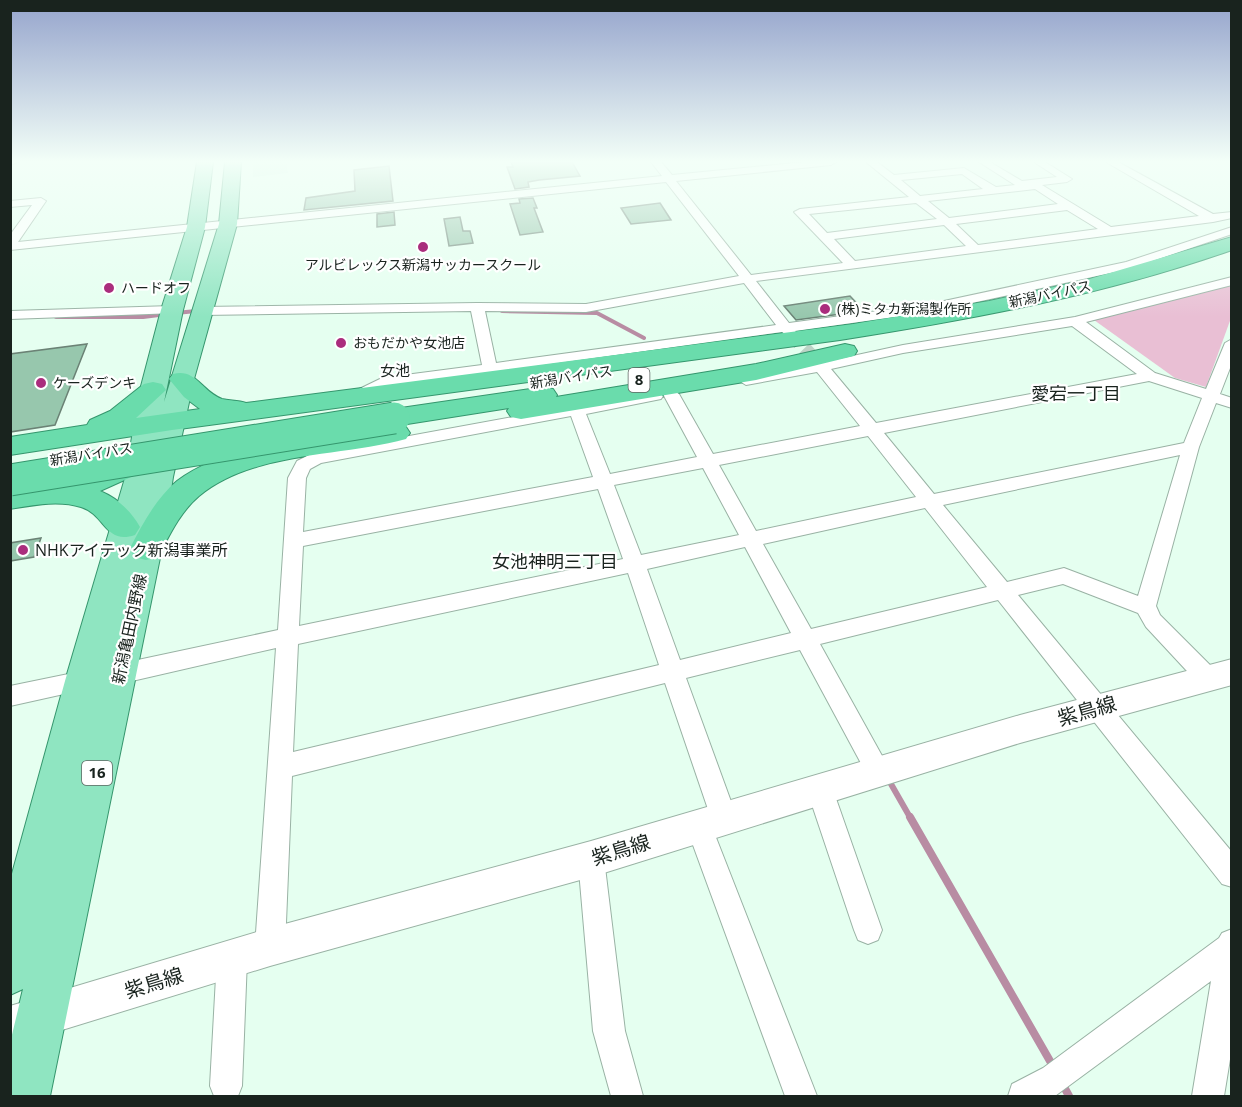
<svg xmlns="http://www.w3.org/2000/svg" width="1242" height="1107" viewBox="0 0 1242 1107" font-family="'Open Sans','Noto Sans JP',sans-serif">
  <rect width="100%" height="100%" fill="#e5fff0"/>
  <path fill="#d4f6e3" d="M253,162H286L288,173L253,177Z"/>
  <path fill="#e9bfd4" d="M1231,284V318L1206,387L1175,378L1094,320Z"/>
  <g fill="none" stroke-linecap="round" stroke-linejoin="round">
    <path stroke="#b88ca3" stroke-width="4" d="M502,311L597,313L644,338
      M176,313L196,311
      M56,317H143L167,314"/>
    <path stroke="#b88ca3" stroke-width="6" d="M887,777L911,819"/>
    <path stroke="#b88ca3" stroke-width="8" d="M910,817L1054,1068
      M1063,1085L1069,1096"/>
  </g>
  <path fill="#97c7ad" stroke="#6b8275" stroke-width="1.5" d="M511,162H572L580,176L539,180L528,182L529,187L515,189L507,167H513Z
    M389,166L393,201L304,210L306,198L355,191L354,170Z
    M533,198L537,208H534L543,232L520,235L510,204L520,203L519,199Z
    M660,203L671,220L631,224L621,208Z
    M394,212L395,225L377,227V214Z
    M460,217L463,231H470L473,243L449,246L444,219Z
    M850,296L864,311L796,320L784,306Z
    M87,344L55,425L10,432V354Z
    M41,538L34,557L10,561V543Z"/>
  <g fill="none" stroke-linecap="round" stroke-linejoin="round">
    <path stroke="#bcd3c6" stroke-width="14" stroke-dasharray="14 7" stroke-linecap="butt" d="M790,333L817,362"/>
    <g stroke="#99b2a4" stroke-width="2">
      <path id="minor" d="M10,162H18L10,165Z
        M651,162H661L672,175L805,162H836L831,165L676,181L751,275L843,263L794,212L800,209L909,197L866,162H877L894,175L964,168L996,187L1015,185L979,162H990L1022,181L1057,177L1034,162H1045L1072,179L1067,182L1042,185L1111,227L1199,216L1106,162H1118L1213,214L1232,212V218L1213,222L756,281L789,323L930,304L1126,262L1232,227V234L1129,269L930,312L795,331L797,333L795,336L790,337L782,332L386,387L355,402L347,397L349,394L382,378L482,365L471,311L201,315L194,311L201,307L477,303L586,304L739,276L666,182L10,250V235L32,205L10,207V201L41,198L46,201L18,242L662,176ZM962,174L983,189L920,196L901,180ZM1035,189L1058,204L949,218L928,201ZM916,203L937,219L827,233L809,214ZM1067,210L1098,229L978,245L956,224ZM944,225L966,246L855,261L834,239ZM744,283L776,325L496,363L485,311L586,312Z
        M1232,277V285L1086,322L1155,373L1206,389L1225,343L1232,339V363L1220,394L1232,398V408L1216,403L1199,447L1156,606L1160,615L1215,670L1218,677L1215,684L1207,687L1199,684L1146,627L1138,613L1063,584L1018,595L1232,852V887L1222,884L998,600L820,644L891,772L888,780L879,784L870,780L800,650L686,678L737,818L733,827L724,831L715,827L711,818L665,683L292,776L285,947L280,957L270,962L260,957L255,947L276,648L119,684L111,681L108,674L111,667L119,664L278,630L288,478L297,461L311,454L655,391L663,396L661,399L586,414L610,474L697,457L663,394L671,389L679,394L713,454L860,426L817,372L746,385L738,380L746,375L811,364L812,359L817,358L825,362L903,345L1075,317ZM1072,326L1137,374L876,423L831,369L903,353ZM1149,381L1202,398L1184,443L934,494L884,433ZM571,416L593,477L303,532L306,478L310,469L321,463ZM868,436L916,497L756,531L719,465ZM1180,455L1138,596L1064,568L1007,582L943,505ZM703,468L739,535L641,555L614,485ZM598,489L623,559L299,626L303,546ZM925,508L987,587L811,629L763,544ZM745,547L791,633L680,660L647,569ZM628,573L659,665L293,752L298,644Z
        M172,306L177,307L179,310L177,313L10,319V311Z
        M83,671L91,674L94,681L91,688L10,706V686Z
        M820,778L829,781L833,790L882,930L878,940L868,944L858,940L854,930L807,790L811,781Z
        M699,813L708,817L817,1096H785L686,826L690,817Z
        M591,846L601,849L604,859L625,1031L643,1096H611L593,1031L578,859L581,849Z
        M1232,929V1047L1224,1096H1192L1211,981L1055,1096H1008L1012,1084L1043,1068L1219,938L1222,933Z
        M232,944L242,949L247,959L242,1086L238,1096H214L210,1086L217,959L222,949Z"/>
    </g>
    <g stroke="#99b2a4" stroke-width="2">
      <path id="tertiary" d="M1232,659V685L1020,743L591,877L270,966L10,1046V1006L270,928L591,841L1020,715Z"/>
    </g>
    <g stroke="#35966d" stroke-width="2">
      <path id="primary" d="M197,162H213L205,227L183,310L164,402L219,224L225,162H241L237,224L194,379L173,477L162,548L50,1096H10V1043L23,989L10,995V881L65,681L125,478L140,390L161,310L187,227Z"/>
    </g>
    <g stroke="#35966d" stroke-width="2">
      <path id="trunk" d="M1232,237V250C1104,295 973,319 840,340L172,430L10,455V437L87,425L90,420L110,411L144,384L153,382L162,384L166,390L136,418L200,409L184,397L169,379L173,374C196,368 202,392 222,399C230,401 238,400 246,403L853,324L989,301L1086,280Z
        M845,344L854,346L857,351L854,356L756,380L521,419L511,417L507,411L509,408L401,425L406,427L410,433L406,439C341,457 253,451 199,496C180,512 169,536 158,557L146,560L134,557L130,548C142,525 156,498 177,481C227,443 327,434 388,425L384,424L380,418L384,412L394,409L544,387L553,389L557,395L556,397L756,364Z
        M130,456L140,459L145,466L140,473L100,491C117,498 131,511 140,527L135,535C105,545 106,515 81,507C58,500 34,505 10,509V487L83,474Z"/>
    </g>
    <use href="#minor" fill="#fff" fill-rule="evenodd"/>
    <use href="#tertiary" fill="#fff" fill-rule="evenodd"/>
    <use href="#primary" fill="#8fe5c1" fill-rule="evenodd"/>
    <use href="#trunk" fill="#6adcac" fill-rule="evenodd"/>
    <g stroke="#35966d" stroke-width="33" stroke-linecap="butt">
      <path id="trunk-bridge" d="M10,480L394,418"/>
    </g>
    <use href="#trunk-bridge" stroke="#6adcac" stroke-width="31"/>
  </g>
  <linearGradient id="sky" x2="0" y2="1"><stop stop-color="#95a4cc"/><stop offset="0.51" stop-color="#f3fff8"/><stop offset="1" stop-color="#f3fff8" stop-opacity="0"/></linearGradient>
  <rect width="1242" height="317" fill="url(#sky)"/>
  <g fill="#aa2d7d" stroke="#fff" stroke-width="2">
    <circle cx="423" cy="247" r="6"/>
    <circle cx="109" cy="288" r="6"/>
    <circle cx="825" cy="309" r="6"/>
    <circle cx="341" cy="343" r="6"/>
    <circle cx="41" cy="383" r="6"/>
    <circle cx="23" cy="550" r="6"/>
  </g>
  <g text-anchor="middle" stroke-width="4.5" stroke-linejoin="round" paint-order="stroke">
    <g font-size="14" fill="#19231e" stroke="#fff" text-anchor="start">
      <text x="423" y="270" text-anchor="middle">アルビレックス新潟サッカースクール</text>
      <text x="121" y="293">ハードオフ</text>
      <text x="837" y="314">(株)ミタカ新潟製作所</text>
      <text x="353" y="348">おもだかや女池店</text>
      <text x="53" y="388">ケーズデンキ</text>
    </g>
    <g font-size="14" fill="#19231e" stroke="#fff">
      <text transform="translate(1050 294) rotate(-12)" y="5">新潟バイパス</text>
      <text transform="translate(571 377) rotate(-9)" y="5">新潟バイパス</text>
      <text transform="translate(91 454) rotate(-9)" y="5">新潟バイパス</text>
    </g>
    <g font-size="15" fill="#19231e" stroke="#fff">
      <text x="395" y="376">女池</text>
    </g>
    <g fill="#fff" stroke="#5e6562" stroke-width="1.5">
      <rect x="628.5" y="368" width="21" height="24" rx="4.5"/>
      <rect x="82" y="761" width="30" height="24" rx="4.5"/>
    </g>
    <g font-size="15" font-weight="bold" fill="#19231e">
      <text x="639" y="385">8</text>
      <text x="97" y="778">16</text>
    </g>
    <g font-size="16" fill="#19231e" stroke="#fff" text-anchor="start">
      <text x="35" y="556">NHKアイテック新潟事業所</text>
    </g>
    <g font-size="16" fill="#19231e" stroke="#fff">
      <text transform="translate(129 629) rotate(-78)" y="6">新潟亀田内野線</text>
    </g>
    <g font-size="18" fill="#19231e" stroke="#fff">
      <text x="1076" y="400">愛宕一丁目</text>
      <text x="555" y="568">女池神明三丁目</text>
    </g>
    <g font-size="20" fill="#19231e" stroke="#fff">
      <text transform="translate(1087 711) rotate(-16)" y="7">紫鳥線</text>
      <text transform="translate(621 850) rotate(-17)" y="7">紫鳥線</text>
      <text transform="translate(154 983) rotate(-17)" y="7">紫鳥線</text>
    </g>
  </g>
  <rect width="1242" height="1107" fill="none" stroke="#19231e" stroke-width="24"/>
</svg>
